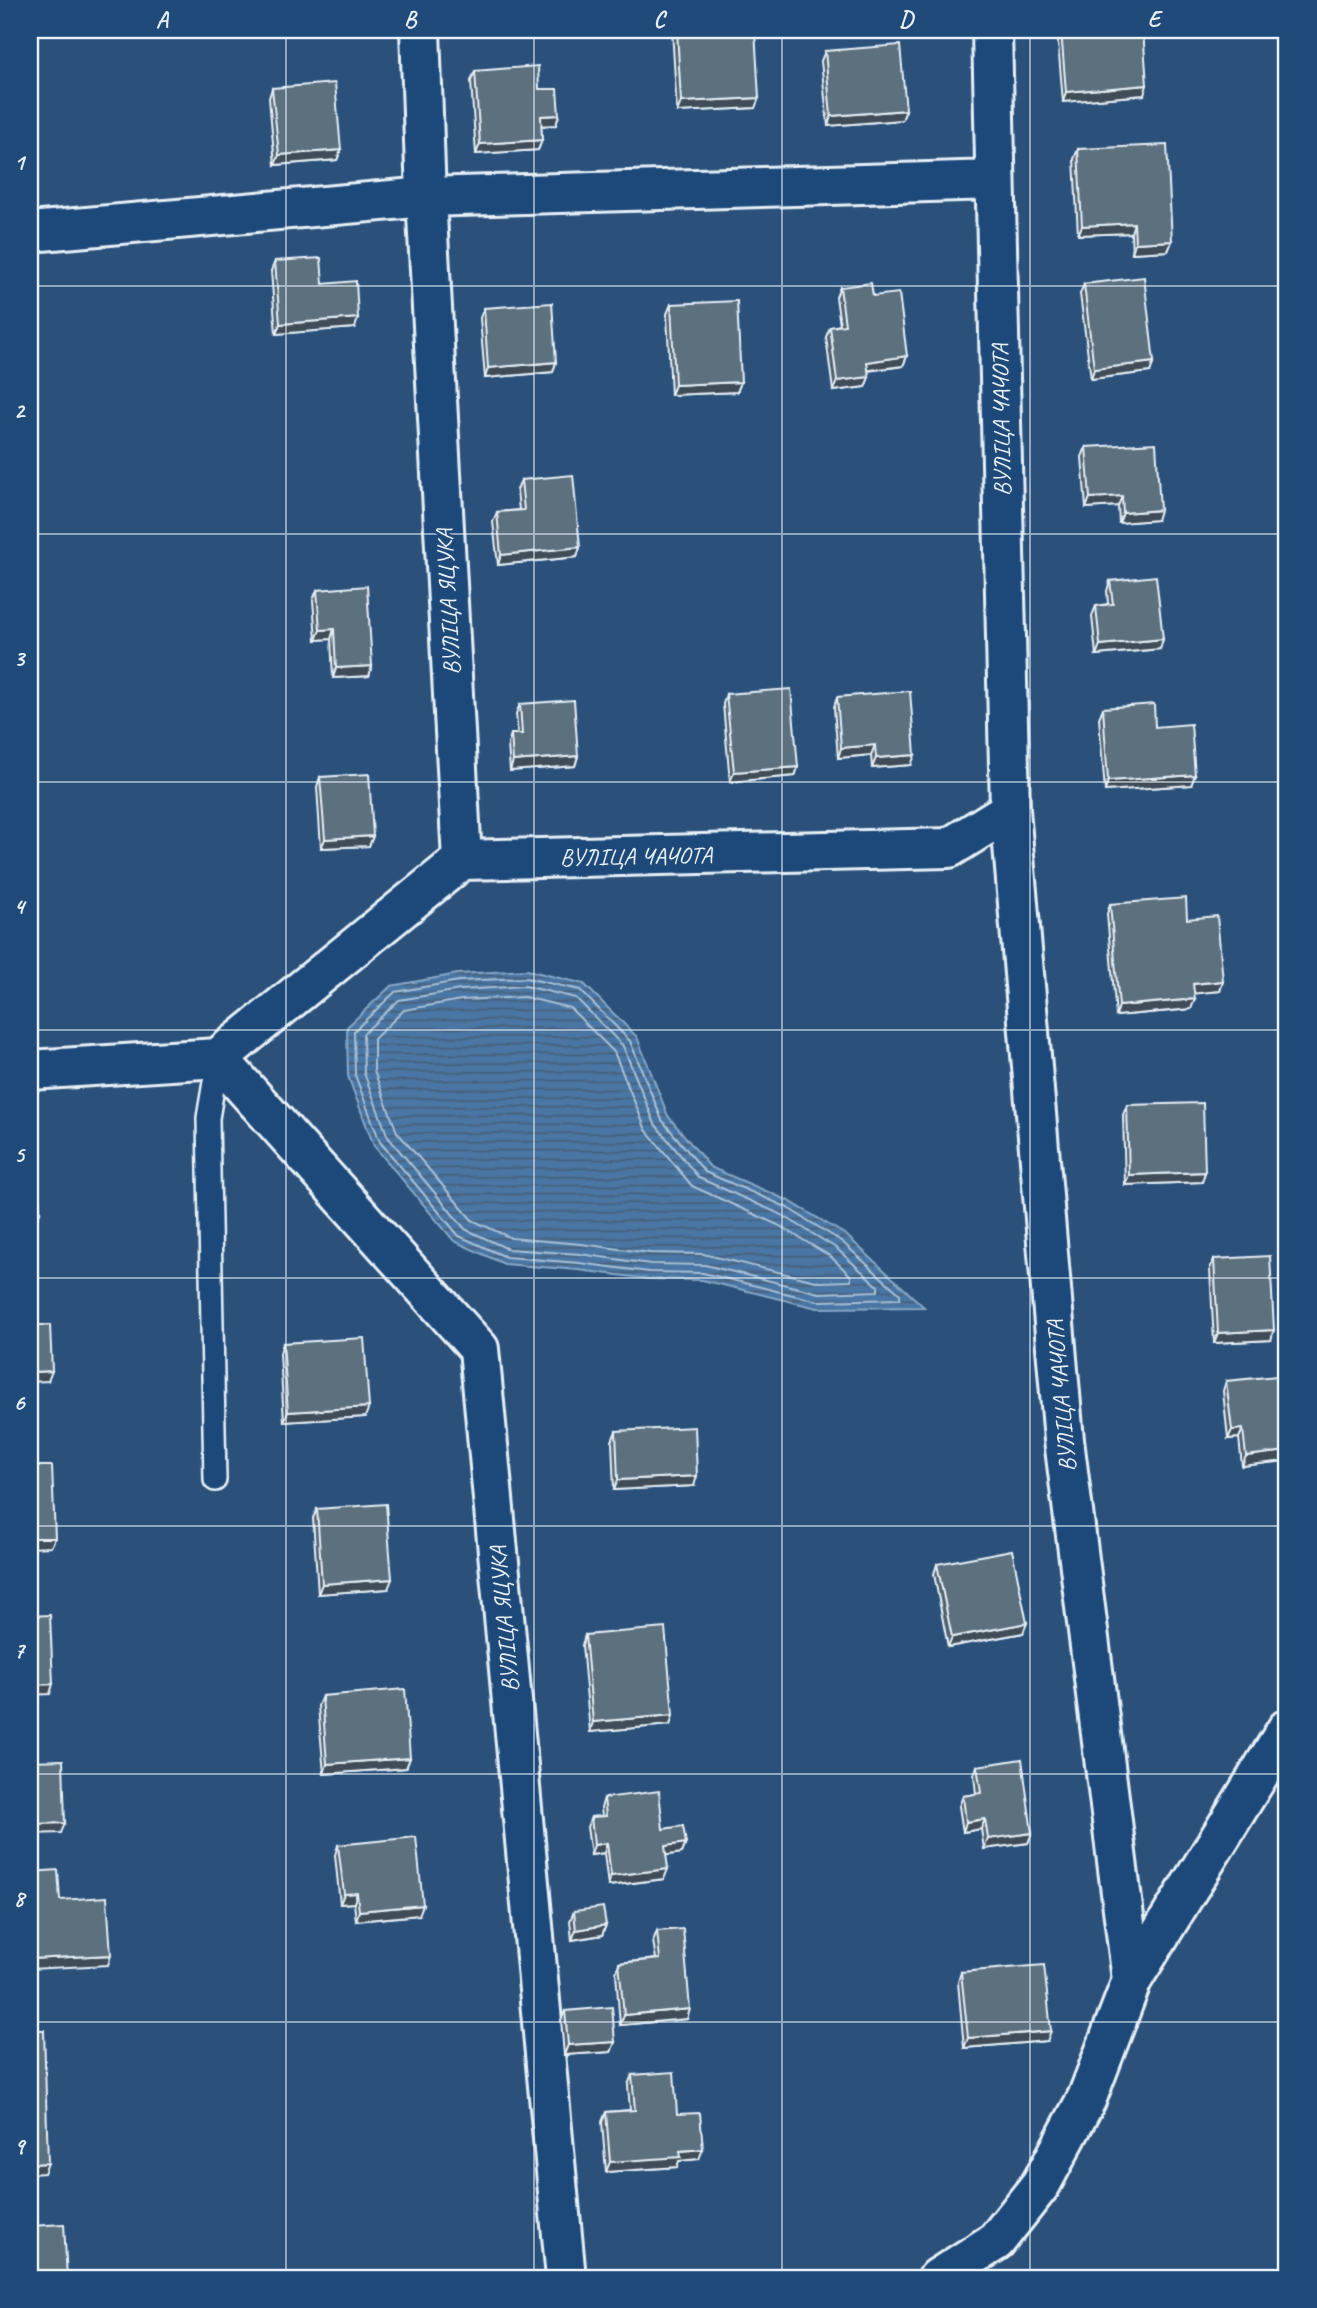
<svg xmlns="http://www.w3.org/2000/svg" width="1317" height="2308" viewBox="0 0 1317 2308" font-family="Caveat,sans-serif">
  <defs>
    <pattern id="water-rules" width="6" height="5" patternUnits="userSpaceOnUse" patternTransform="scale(1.75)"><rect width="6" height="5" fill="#4876a4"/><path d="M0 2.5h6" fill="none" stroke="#475f77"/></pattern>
  </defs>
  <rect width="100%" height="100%" fill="#2b517b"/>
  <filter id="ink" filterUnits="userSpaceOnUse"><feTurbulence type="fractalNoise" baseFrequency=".0143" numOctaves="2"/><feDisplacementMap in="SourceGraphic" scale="14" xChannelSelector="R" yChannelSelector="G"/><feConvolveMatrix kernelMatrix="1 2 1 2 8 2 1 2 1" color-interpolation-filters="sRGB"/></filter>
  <g filter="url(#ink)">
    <path fill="url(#water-rules)" stroke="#88a7c6" stroke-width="2" d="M527,970L584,984L637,1037L668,1116L710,1167L789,1201L846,1235L924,1307L817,1308L702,1280L649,1279L578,1270L504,1264L454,1241L374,1146L348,1076L347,1027L391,986L458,974Z"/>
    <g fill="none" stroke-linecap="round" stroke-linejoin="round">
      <path stroke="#a8c0d6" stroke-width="2" d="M526,978L580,990L630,1041L662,1120L705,1172L786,1207L841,1241L900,1294V1299L818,1301L703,1273L649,1272L579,1263L506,1257L459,1236L380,1142L355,1075L354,1031L395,992L459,981Z
        M525,986L576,998L623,1046L655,1124L699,1178L782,1215L836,1248L878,1286V1291L819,1293L705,1265L650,1264L580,1254L508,1249L465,1229L388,1137L364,1073L363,1034L399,1000L460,990Z
        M524,997L570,1008L614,1052L646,1130L692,1186L778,1225L830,1256L851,1276V1281L820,1282L703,1254L650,1253L581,1244L511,1238L472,1220L397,1132L374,1071V1039L404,1010L461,1000Z"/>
      <g stroke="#e8f1f8" stroke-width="26">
        <path id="service" d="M215,1480L208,1118L218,1058"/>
      </g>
      <g stroke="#e8f1f8" stroke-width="44">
        <path id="minor" d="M30,232L426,197L995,180
          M1010,810L1064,1440L1132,1980
          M462,860L949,848L1010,810L992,30
          M218,1058L462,860L426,197L420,30
          M30,1070L218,1058L479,1349L566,2278
          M938,2278L996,2241L1041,2184L1087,2098L1132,1980L1287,1729"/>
      </g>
      <use href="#service" stroke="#1f4a7a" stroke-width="21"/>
      <use href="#minor" stroke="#1f4a7a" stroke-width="38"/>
    </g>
    <path fill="#4f5f6c" stroke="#e8f1f8" stroke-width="2" d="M672,30H755V108L677,112Z
      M1057,30H1143L1144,95L1063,102Z
      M825,51L906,110L902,120L828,126L821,61Z
      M475,71L539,89L559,115L556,125L541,126L542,140L538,150L476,154L471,81Z
      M272,88L341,150L337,160L275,165L269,98Z
      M1078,149L1172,241L1168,251L1132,253L1131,233L1078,235L1074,159Z
      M275,261L323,284L355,328L276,334L271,271Z
      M1084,284L1150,372L1091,379L1080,294Z
      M840,287L907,356L903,366L868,371L869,377L865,387L833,391L826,337L830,327L840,325L836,297Z
      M671,304L741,382L737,392L671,395L667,314Z
      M484,308L556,362L553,372L485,378L480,318Z
      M1086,447L1157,520L1119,523L1118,506L1086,508L1082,457Z
      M521,480L580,547L577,557L498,565L493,522L497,512L519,510L517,490Z
      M1110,581L1163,639L1160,649L1096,655L1092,616L1096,606L1108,604L1107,591Z
      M317,590L372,666L369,676L333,678L331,639L316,640L313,600Z
      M726,694L798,767L795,776L730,782L723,704Z
      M837,697L911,765L872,768L871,755L838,758L834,707Z
      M520,704L578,756L575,766L510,771L508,744L511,734H518L516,714Z
      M1103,708L1155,727L1195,775L1191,785L1105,791L1099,718Z
      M320,777L373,836L369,846L321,848L317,787Z
      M1110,904L1187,919L1223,981L1220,991L1194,993L1191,1009L1116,1016L1107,914Z
      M1127,1105L1205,1172L1202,1182L1125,1185L1123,1115Z
      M1214,1259L1271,1340L1214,1343L1210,1269Z
      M283,1343L365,1417L284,1422L280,1353Z
      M1226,1381L1285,1461L1242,1466L1239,1438L1228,1439L1223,1391Z
      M616,1431L694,1486L614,1490L612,1441Z
      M317,1509L388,1589L318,1594L313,1518Z
      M937,1564L1023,1633L948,1647L934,1574Z
      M585,1635L673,1715L670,1725L590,1732L582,1645Z
      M322,1696L410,1758L406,1768L324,1774L318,1706Z
      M977,1766L1032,1833L1028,1843L984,1849L981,1829L963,1832L959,1806L963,1796L976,1794L974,1775Z
      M604,1798L663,1829L686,1843L682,1853L666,1855L664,1879L608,1886L604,1853L591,1855L587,1827L591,1817L602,1816L601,1808Z
      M338,1845L419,1915L356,1921L354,1903L340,1904L335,1855Z
      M574,1911L606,1925L602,1935L572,1940L570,1921Z
      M657,1931L687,2019L620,2025L616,1973L619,1963L656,1959L653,1941Z
      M961,1972L1047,2041L964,2048L958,1982Z
      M565,2011L615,2042L611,2052L564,2055L561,2020Z
      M632,2075L677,2114L699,2159L679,2161L677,2167L606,2172L602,2122L606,2112L630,2110L628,2085Z"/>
    <path fill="#404e58" stroke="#e8f1f8" stroke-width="2" d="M1147,85L1144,95L1063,102L1066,92Z
      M759,98L755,108L677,112L681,102Z
      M906,110L902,120L828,126L831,116Z
      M559,115L556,125L537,126L541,116Z
      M542,140L538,150L476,154L480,144Z
      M341,150L337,160L275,165L279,155Z
      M1134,223L1131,233L1078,235L1082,226Z
      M1172,241L1168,251L1132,253L1135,243Z
      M358,318L355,328L276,334L280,324Z
      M907,356L903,366L863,371L867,362Z
      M556,362L553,372L485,378L488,368Z
      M1154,362L1150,372L1091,379L1094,369Z
      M869,377L865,387L833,391L837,381Z
      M741,382L737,392L671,395L675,385Z
      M1122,496L1118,506L1086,508L1090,498Z
      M1160,510L1157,520L1119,523L1123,513Z
      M580,547L577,557L498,565L501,555Z
      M334,629L331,639L316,640L320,630Z
      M1163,639L1160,649L1096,655L1100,645Z
      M372,666L369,676L333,678L336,668Z
      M875,745L871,755L838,758L841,748Z
      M915,755L911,765L872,768L876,758Z
      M578,756L575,766L510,771L513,761Z
      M798,767L795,776L730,782L734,772Z
      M1195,775L1191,785L1105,791L1108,781Z
      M373,836L369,846L321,848L325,839Z
      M1223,981L1220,991L1189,994L1193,984Z
      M1195,999L1191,1009L1116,1016L1119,1006Z
      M1205,1172L1202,1182L1125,1185L1129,1175Z
      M40,1212L36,1222L30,1223V1213Z
      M1274,1330L1271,1340L1214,1343L1218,1333Z
      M52,1371L48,1381L30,1382L34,1372Z
      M30,1388H34L31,1398H30Z
      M369,1407L365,1417L284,1422L288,1412Z
      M1243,1429L1239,1438L1228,1439L1232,1430Z
      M1287,1451L1285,1461L1242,1466L1246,1456Z
      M697,1476L694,1486L614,1490L618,1480Z
      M30,1538H55L51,1547L30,1548Z
      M392,1579L388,1589L318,1594L322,1584Z
      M1027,1623L1023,1633L948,1647L952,1637Z
      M53,1684L50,1694L30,1695V1685Z
      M673,1715L670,1725L590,1732L593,1722Z
      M410,1758L406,1768L324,1774L327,1764Z
      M985,1819L981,1829L963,1832L966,1822Z
      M65,1823L61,1833L30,1834V1824Z
      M1032,1833L1028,1843L984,1849L988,1839Z
      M607,1843L604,1853L591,1855L594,1845Z
      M686,1843L682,1853L661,1856L665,1846Z
      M668,1869L664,1879L608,1886L611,1876Z
      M357,1893L354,1903L340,1904L344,1894Z
      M423,1905L419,1915L356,1921L359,1911Z
      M606,1925L602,1935L572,1940L576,1930Z
      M111,1955L108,1965L30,1969V1959Z
      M690,2009L687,2019L620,2025L624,2015Z
      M1051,2031L1047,2041L964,2048L968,2038Z
      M615,2042L611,2052L564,2055L568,2045Z
      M703,2149L699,2159L679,2161L677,2167L606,2172L610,2162L680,2151Z
      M48,2163L44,2173L30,2174V2164Z"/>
    <path fill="#5c6f7e" stroke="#e8f1f8" stroke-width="2" d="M677,30H755L759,98L681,102Z
      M1061,30H1143L1147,85L1066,92Z
      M900,45L906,110L831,116L825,51Z
      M538,66L539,89H557L559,115L541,116L542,140L480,144L475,71Z
      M335,83L341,150L279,155L272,88Z
      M1167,145L1172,241L1135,243L1134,223L1082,226L1078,149Z
      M321,258L323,284L356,281L358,318L280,324L275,261Z
      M1144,277L1154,362L1094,369L1084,284Z
      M871,283L873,296L899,293L907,356L867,362L869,377L837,381L830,327L845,325L840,287Z
      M737,301L741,382L675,385L671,304Z
      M552,303L556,362L488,368L484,308Z
      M1156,443L1160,510L1123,513L1122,496L1090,498L1086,447Z
      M573,475L580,547L501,555L497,512L524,510L521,480Z
      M1156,576L1163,639L1100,645L1096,606L1113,604L1110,581Z
      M367,586L372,666L336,668L334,629L320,630L317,590Z
      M791,689L798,767L734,772L726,694Z
      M910,691L915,755L876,758L875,745L841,748L837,697Z
      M574,700L578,756L513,761L511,734H522L520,704Z
      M1154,704L1155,727L1191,724L1195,775L1108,781L1103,708Z
      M369,774L373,836L325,839L320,777Z
      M1186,898L1187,919L1217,916L1223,981L1193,984L1195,999L1119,1006L1110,904Z
      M1203,1103L1205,1172L1129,1175L1127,1105Z
      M30,1132H35L40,1212L30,1213Z
      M1270,1256L1274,1330L1218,1333L1214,1259Z
      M30,1325H50L52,1371L34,1372V1388H30Z
      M364,1338L369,1407L288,1412L283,1343Z
      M1287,1375V1423L1286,1424L1287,1451L1246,1456L1243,1429L1232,1430L1226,1381Z
      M695,1427L697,1476L618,1480L616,1431Z
      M30,1466H52L55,1538H30Z
      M386,1504L392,1579L322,1584L317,1509Z
      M1012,1550L1027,1623L952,1637L937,1564Z
      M50,1615L53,1684L30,1685V1616Z
      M665,1628L673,1715L593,1722L585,1635Z
      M405,1689L410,1758L327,1764L322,1696Z
      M1022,1759L1032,1833L988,1839L985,1819L966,1822L963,1796L981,1793L977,1766Z
      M63,1760L65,1823L30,1824V1761Z
      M659,1791L663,1829L683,1826L686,1843L665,1846L668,1869L611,1876L607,1843L594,1845L591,1817L606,1816L604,1798Z
      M416,1837L423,1905L359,1911L357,1893L344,1894L338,1845Z
      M58,1870L60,1900L107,1897L111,1955L30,1959V1872Z
      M603,1907L606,1925L576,1930L574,1911Z
      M683,1929L690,2009L624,2015L619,1963L660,1959L657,1931Z
      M1044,1965L1051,2031L968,2038L961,1972Z
      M612,2007L615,2042L568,2045L565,2011Z
      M30,2030H44L48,2163L30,2164Z
      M674,2072L677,2114L700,2113L703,2149L680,2151L681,2157L610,2162L606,2112L635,2110L632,2075Z
      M64,2224L67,2278H30V2226Z"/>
  </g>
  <path fill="none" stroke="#e8f1f8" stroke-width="2" stroke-opacity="0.55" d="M286,30V2278M534,30V2278M782,30V2278M1030,30V2278M30,286H1287M30,534H1287M30,782H1287M30,1030H1287M30,1278H1287M30,1526H1287M30,1774H1287M30,2022H1287"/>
  <g text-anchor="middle" stroke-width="5" stroke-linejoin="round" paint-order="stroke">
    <g font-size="24" fill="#e8f1f8" stroke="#1f4a7a">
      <text transform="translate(1001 420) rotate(-91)" y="8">ВУЛІЦА ЧАЧОТА</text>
      <text transform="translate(448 602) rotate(-93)" y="8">ВУЛІЦА ЯЦУКА</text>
      <text transform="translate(636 856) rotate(-1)" y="8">ВУЛІЦА ЧАЧОТА</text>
      <text transform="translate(1061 1396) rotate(-95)" y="8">ВУЛІЦА ЧАЧОТА</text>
      <text transform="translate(504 1619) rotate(-95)" y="8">ВУЛІЦА ЯЦУКА</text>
    </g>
  </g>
  <rect width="1317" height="2308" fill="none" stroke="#1f4a7a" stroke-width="77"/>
  <rect x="38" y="38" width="1240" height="2232" fill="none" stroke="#e8f1f8" stroke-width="2.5"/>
  <g font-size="23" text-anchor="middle" font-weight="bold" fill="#e8f1f8">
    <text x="162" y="27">A</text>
    <text x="410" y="27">B</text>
    <text x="659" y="27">C</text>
    <text x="906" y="27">D</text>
    <text x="1154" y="27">E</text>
    <text x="19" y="170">1</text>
    <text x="19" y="418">2</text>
    <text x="19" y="666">3</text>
    <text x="19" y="914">4</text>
    <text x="19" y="1162">5</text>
    <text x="19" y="1410">6</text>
    <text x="19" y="1658">7</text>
    <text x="19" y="1906">8</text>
    <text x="19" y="2154">9</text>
  </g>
</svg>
